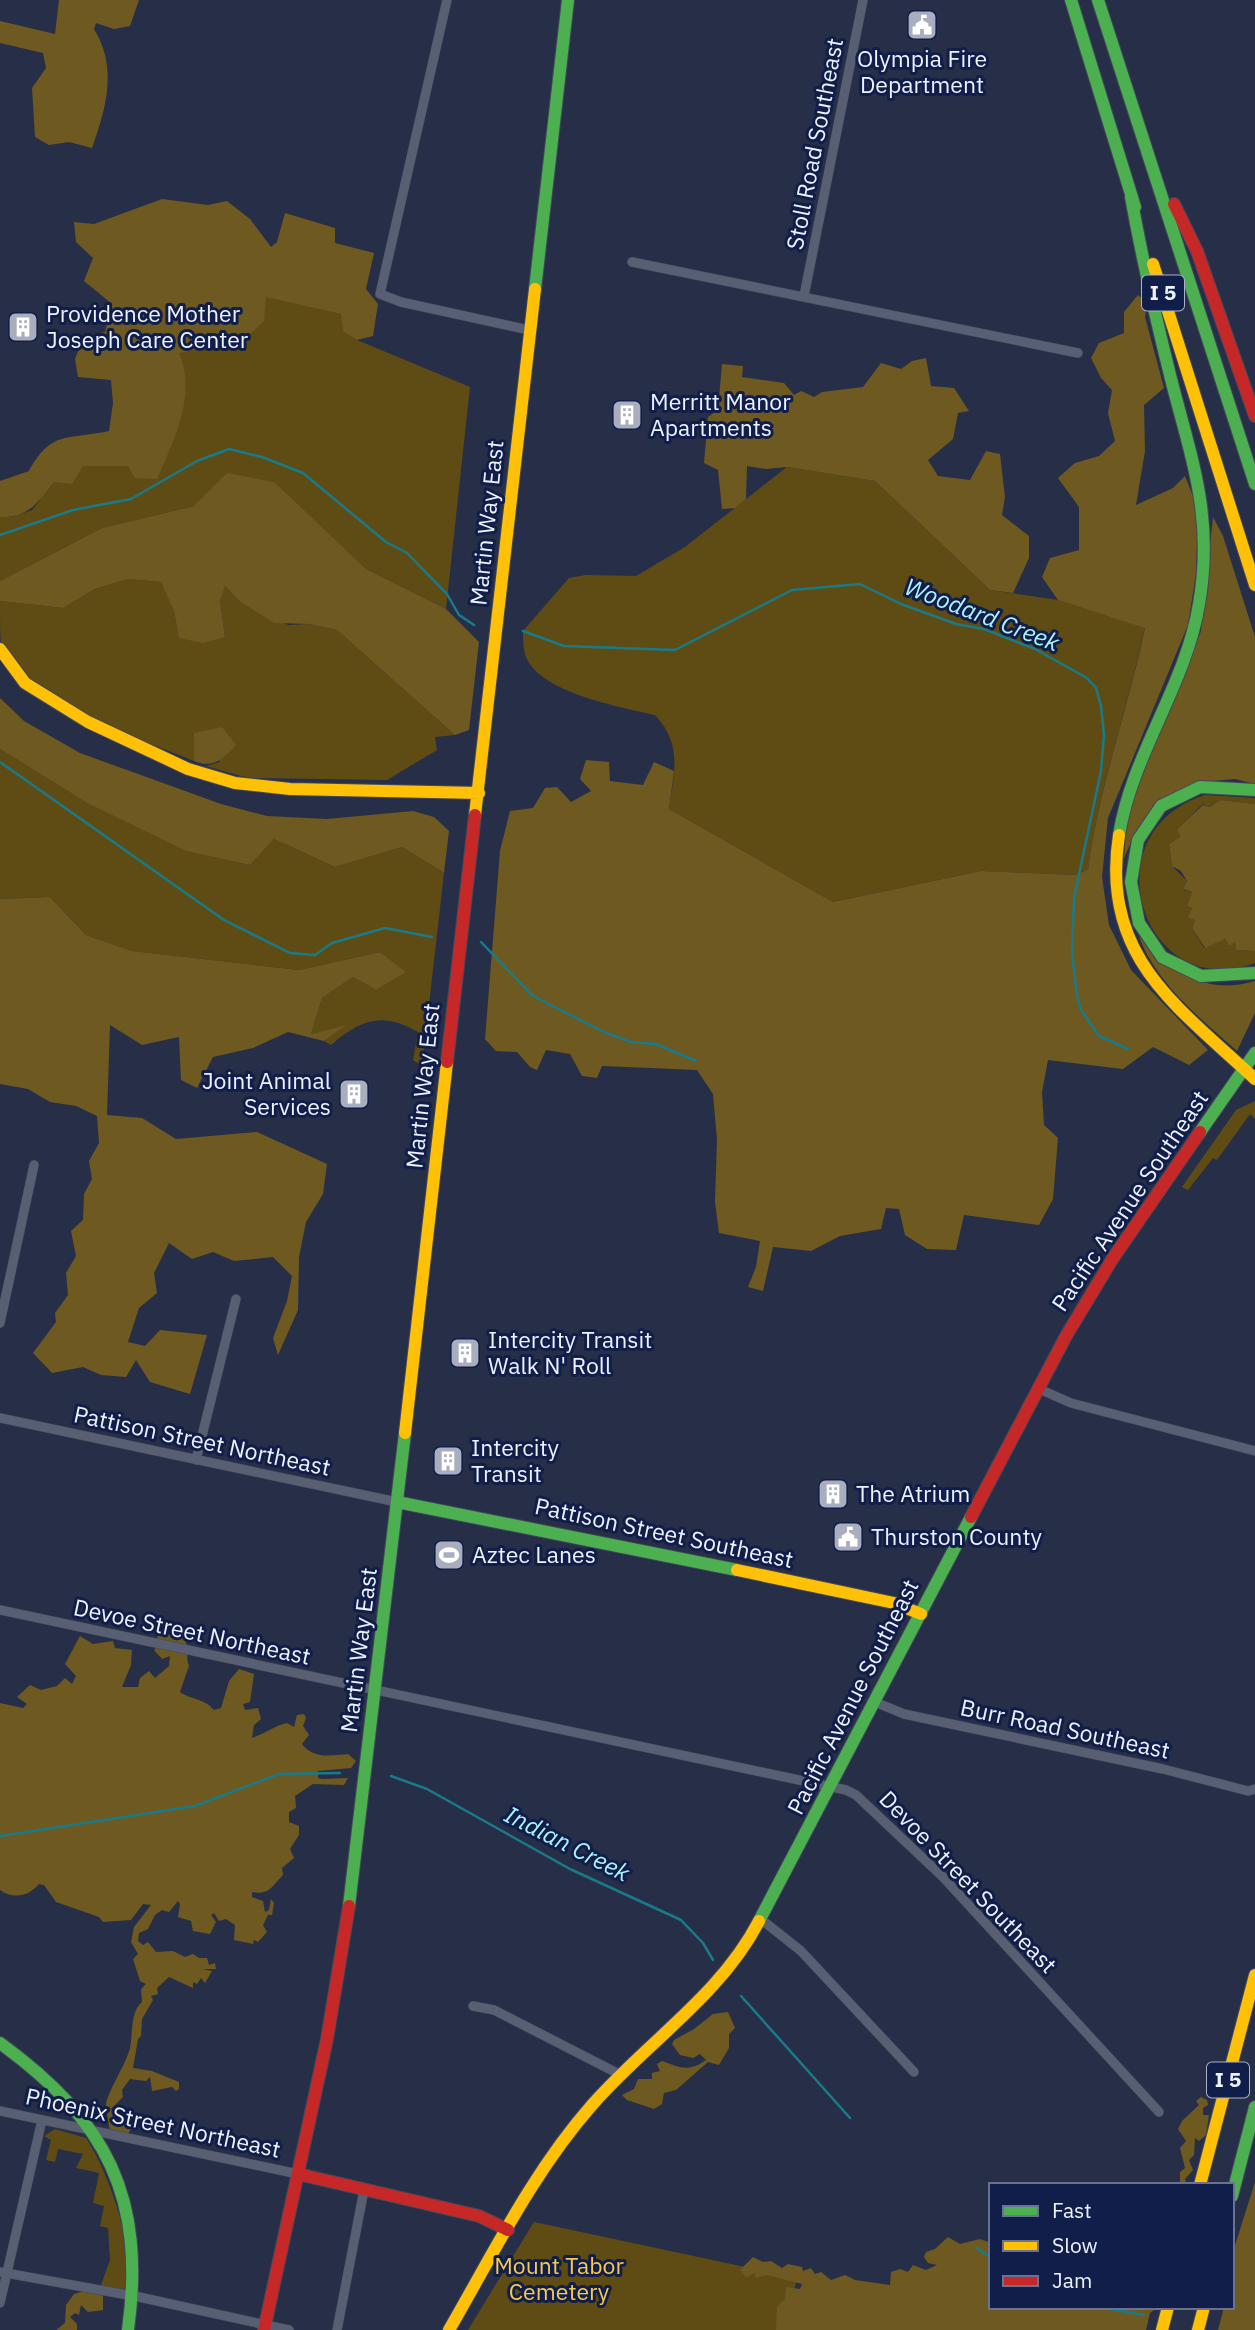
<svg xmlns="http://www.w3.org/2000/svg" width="1255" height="2330" viewBox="0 0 1255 2330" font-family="'IBM Plex Sans',sans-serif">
  <rect width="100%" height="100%" fill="#272f48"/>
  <path fill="#5f4c14" d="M266,296L342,314L357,340L470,387L446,609L366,569L320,527L194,506L102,528L0,581V517H11L32,510L55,481L83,466H128L178,353Z
    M787,467L875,481L990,590L1058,600L1145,627C1128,708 1099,787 1088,869L1077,875L981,871L833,902L669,809C674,772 683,745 655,715C620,707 536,692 525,654C523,647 523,638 523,631L569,578L586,575L636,576L685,547Z
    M128,579L162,582L174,611L179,637L225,636L220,600L224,585L238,600L288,625L309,624L337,630L455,735L435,737L437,750L387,780L248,778L206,766L220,762L194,733V761C134,736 32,706 1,645C0,634 0,613 0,601L63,608L95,589Z
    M0,749L87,803L187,851L250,865L274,839L335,867L402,847L444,873L422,1066L413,1060L418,1032C382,1011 360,1020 331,1045L324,1041L343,1026L311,1034L322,998L353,977L376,990L405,972L380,952L299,970L132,951L86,935L50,897L0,899Z
    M1205,795L1255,798V804L1220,800L1208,807L1203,804L1177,829L1180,837L1169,844L1172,866L1187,881L1183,890L1192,892L1187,906L1192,908L1187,918L1195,920L1192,928L1204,948L1225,939L1229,946L1235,941L1236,950L1255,951V963C1143,1005 1087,832 1205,795Z
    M1255,1101V1119L1250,1114L1217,1160L1213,1158L1188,1190L1182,1187L1236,1110Z
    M55,2129L86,2138C107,2169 139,2254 124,2290L100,2288L110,2260L108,2228L100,2226L104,2206L93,2203L99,2173L76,2168L83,2154L58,2149L55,2162L46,2160L51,2140L44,2136Z
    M534,2222L797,2278L785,2330H468Z"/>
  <path fill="#6e5921" d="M59,0H139L130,26L114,29L96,23L94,29C118,68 106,108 92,148L69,142L49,145L35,137L32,88L46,68L43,53L0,43V21L55,34Z
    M162,199L208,205L227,201L250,219L271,247L277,242L285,213L335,228V243L374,253L366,289L378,304L373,336L357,340L343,331L341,314L266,297L264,321L244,340L179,353C197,395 174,440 157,479L135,478L128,466H83L72,484L54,482C39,502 28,518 0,517V481L29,471C51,430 68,440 109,431L113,403L111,380L78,377L75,359L84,336L105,332L112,304L84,281L93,258L76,242L74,222L94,224Z
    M1138,295L1147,303L1145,317L1164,388L1144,405L1145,451L1136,505L1173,488L1185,476L1198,509L1196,574L1188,625L1108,818L1102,877L1109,925L1131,970L1208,1050L1189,1065L1153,1047L1123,1069L1048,1060L1042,1092L1044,1125L1058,1138L1053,1199L1039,1225L964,1215L956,1250L927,1249L905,1235L899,1209L886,1208L881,1229L840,1236L811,1251L773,1247L763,1291L748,1287L756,1267L760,1241L719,1233L715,1202L717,1140L713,1094L697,1070L602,1066L597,1078L582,1076L570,1054L546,1050L537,1070L530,1067L517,1052L496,1051L485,1039L500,851L510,811L533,808L545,788L557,787L571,802L591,791L580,779L586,760L609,762L610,781L643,785L654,762L674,771L669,809L833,902L981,871L1077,875L1088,869C1099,787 1128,709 1145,628L1058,600L1042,577L1050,558L1079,550V507L1058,478L1075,463L1099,456L1115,441L1108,413L1112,390L1101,378L1091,358L1099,343L1124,333V312Z
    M926,358L931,386L954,388L969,411L958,413L953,439L928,460L938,476L970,480L986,451L1000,454L1005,497L1002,515L1029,536V558L1013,593L990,590L875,481L787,467L766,469L747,466L746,499L735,508L722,509L718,470L704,463L708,417L718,410L722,364L743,366L742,377L784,383L794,395L801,391L814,397L822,392L863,387L881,363L901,369L912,361Z
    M227,473L274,482L366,569L446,609L479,642L469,730L455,735L337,630L309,624L274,623L238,600L225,586L220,600L225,637L203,643L179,638L174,611L161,582L128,579L95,589L63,608L0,601V581L102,528L194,506Z
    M1213,517L1223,536L1255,637V784L1235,779L1201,782L1132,840L1124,858L1127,812L1201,631Z
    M0,698L24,721L80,753L221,804L267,816L327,819L413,811L434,817L449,831L444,873L402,847L335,867L274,839L250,865L186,851L87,803L0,749Z
    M222,727L236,745C222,759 214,769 194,761V733Z
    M1220,800L1255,804V951L1236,950L1235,942L1229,946L1225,939L1205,948L1192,928L1195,920L1187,918L1192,908L1187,906L1192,892L1183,889L1187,881L1181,871L1172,866L1169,844L1180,837L1177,829L1203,805L1209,807Z
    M50,897L86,935L132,951L299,970L380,952L406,972L376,990L353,977L322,998L311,1034L346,1025L324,1041L288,1032L253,1048L213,1057L197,1088L181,1080L179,1037L142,1045L110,1025L107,1115L142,1118L176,1139L257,1132L327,1164L323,1194L306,1222L299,1257L298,1310L278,1355L273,1338L287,1301L292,1276L273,1257L234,1261L213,1252L192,1259L169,1243L154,1273L157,1293L139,1308L128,1342L145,1346L160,1330L207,1335L190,1394L150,1382L136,1360L126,1377L101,1375L83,1367L52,1373L33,1353L56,1322L55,1313L68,1295L66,1273L76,1256L71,1231L83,1220L84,1194L92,1179L89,1161L99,1143L97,1116L76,1106L50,1102L28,1089L0,1084V899Z
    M1139,937C1178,968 1200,997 1255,981V1013L1237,1051C1201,1019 1157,984 1139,937Z
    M163,1633L184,1638C190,1647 185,1657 189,1666L180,1692C191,1700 204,1698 214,1710L221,1708L229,1681L239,1669L254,1674L250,1702L243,1704L245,1710L258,1708L261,1719L254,1725L252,1738C264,1734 274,1726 287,1723L294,1727L297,1715L304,1714L306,1718L303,1726L309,1735L302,1744C314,1760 332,1755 348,1754L356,1761L351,1768L318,1771V1778L322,1779L348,1778L344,1785L313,1784L295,1796L296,1808L289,1812V1822L299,1826V1835L290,1849L294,1858L282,1868L283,1875C271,1887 270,1895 252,1892V1897L263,1901L265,1912L269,1910L271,1899L274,1903L272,1915H268L263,1925L267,1932L258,1942L254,1940L253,1944L234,1940L235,1925L226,1919L219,1921L214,1913L211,1915L216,1922L210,1934L193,1931L191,1921L178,1917L180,1904L178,1901L169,1912L162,1910L155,1915L148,1929L139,1933L138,1941L143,1945L148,1942L156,1952L173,1951L185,1957L193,1954L199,1958H207L209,1965L215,1963L216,1969H203L212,1971L205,1983L201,1978L197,1984L193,1982V1988L169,1977L157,1988L158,1994L151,1996L153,2000L142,2019L141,2036L138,2039L133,2068L152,2071L179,2082V2089L176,2091L172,2087L152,2091L150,2077L146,2081L130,2079L122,2090L123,2097L111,2109L120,2116L130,2118L132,2127L128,2134L111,2137C109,2126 107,2115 106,2105C106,2095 127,2062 130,2048C133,2034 130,2012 142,2002L141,1989L146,1984L140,1981L133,1959L138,1954L131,1942L134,1927L151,1905L143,1904L131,1920L103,1922L99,1917L56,1902L44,1885L39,1884C28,1897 13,1899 0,1890V1703L23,1708L27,1704L17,1697L30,1685L41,1690L57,1686L65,1678L72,1684L76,1676L65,1664L80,1636L93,1644L113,1641L115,1648L132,1650L131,1665L122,1687H138L140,1678L149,1671L155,1678L169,1666L170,1656L162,1659L154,1650L160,1642L157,1637Z
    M728,2012L735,2028L729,2034V2048L719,2065L708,2062L676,2090L664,2093L662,2104L654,2109L627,2100L622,2095L634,2089L638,2079H652V2073L660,2071L657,2064L662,2061C679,2067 688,2073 706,2060L700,2054L693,2058L680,2055L672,2044L674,2040L694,2029L713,2014Z
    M1201,2097L1207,2100L1208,2105L1203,2108V2115H1209L1206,2135L1199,2141L1195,2138L1194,2155L1189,2160L1193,2170L1185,2179L1187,2185H1180V2172L1185,2168L1180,2148L1186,2141L1178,2129L1182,2121L1199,2105L1196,2101Z
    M1255,2182V2330H1218L1224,2307H1232V2255Z
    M948,2237L960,2244L980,2239L991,2243V2307H1154V2310L1150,2313L1146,2330H776L777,2307L785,2299L786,2287L800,2289L802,2284L767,2275L756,2278L754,2273L747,2278L740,2270L753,2257L763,2262L771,2261L782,2268L788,2264L802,2267L803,2271L811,2268L815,2274L821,2272L831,2280L845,2275L855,2280L890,2285L891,2272L900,2269L908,2272L913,2265L926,2270L937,2265L928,2263L924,2257L926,2252L935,2249Z
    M85,2291L103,2295V2310L88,2312L81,2305L79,2315L75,2313L70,2317L77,2324V2330H56L65,2323L66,2305L74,2294Z"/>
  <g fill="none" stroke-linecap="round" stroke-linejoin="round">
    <path stroke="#197b89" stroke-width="2.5" d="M0,535L73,510L131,499L197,461L229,449L262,457L303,473L386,542L407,553L447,594L459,615L474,625
      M523,631L564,646L675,650L792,590L860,584L901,604L956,624L984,629L1035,649L1087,678L1096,688L1101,706L1104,735L1101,771L1074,898L1072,952L1077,996L1081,1010L1099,1036L1128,1049
      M0,762L224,920L290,953L315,955L332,943L385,928L432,937
      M481,942L533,996L606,1033L631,1042L656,1044L696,1061
      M391,1776L427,1789L570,1869L681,1920L703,1943L713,1960
      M0,1836L195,1806L279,1774L340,1773
      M741,1996L850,2118
      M977,2248L991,2258
      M1098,2307L1144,2315"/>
    <g stroke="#43485a" stroke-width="10">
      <path id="street" d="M447,0L380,294L401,302L529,330
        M632,262L1078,353
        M804,296L863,0
        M0,1323L34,1165
        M1037,1388L1071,1403L1255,1451
        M0,1418L397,1502
        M196,1460L236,1299
        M0,1610L846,1790L856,1795L943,1877L1159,2112
        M875,1702L904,1714L1163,1769L1248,1791L1255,1789
        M762,1920L801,1951L914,2072
        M473,2006L494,2010L619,2074
        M0,2111L298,2174
        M0,2272L139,2297L289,2330
        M0,2303L42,2120
        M337,2330L364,2190"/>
    </g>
    <g stroke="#43485a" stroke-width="14">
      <path id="fast" d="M1071,0L1135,207
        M1098,0L1255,484
        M535,289L568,0
        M1255,790L1200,787L1161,806L1138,840L1131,882L1139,923L1162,957L1201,976L1255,973
        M1119,835C1132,754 1186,685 1199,604C1214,518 1192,461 1171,379C1156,319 1142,258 1131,197
        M1200,1132L1255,1053
        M397,1502L737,1570
        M349,1906L405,1433
        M759,1921L971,1517
        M0,2043C107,2121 146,2197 128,2330
        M1232,2196L1255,2107"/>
    </g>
    <g stroke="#43485a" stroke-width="14">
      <path id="slow" d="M1153,264L1255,585
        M0,649L25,683L88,722L188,769L235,783L290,789L479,793
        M475,815L535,289
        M1119,835C1100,957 1177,1006 1255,1079
        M405,1433L447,1062
        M737,1570L894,1603L921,1614
        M1200,2185L1255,1975
        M449,2330C493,2254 533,2172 592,2105C647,2042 720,1996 759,1921
        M1162,2330L1168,2307
        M1198,2330L1204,2307"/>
    </g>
    <g stroke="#43485a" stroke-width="14">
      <path id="jam" d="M1174,204L1197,251L1255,416
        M447,1062L475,815
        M971,1517L1066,1336L1113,1258L1200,1132
        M298,2174L479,2216L508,2230
        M264,2330L327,2039L349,1906"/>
    </g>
    <use href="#street" stroke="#595f72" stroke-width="9"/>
    <use href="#fast" stroke="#4caf50" stroke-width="12"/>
    <use href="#slow" stroke="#ffc107" stroke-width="12"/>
    <use href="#jam" stroke="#c62828" stroke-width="12"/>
  </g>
  <defs>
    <g id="civic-square" transform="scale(1.575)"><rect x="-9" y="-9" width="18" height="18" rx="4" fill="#a8aebe" stroke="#111e49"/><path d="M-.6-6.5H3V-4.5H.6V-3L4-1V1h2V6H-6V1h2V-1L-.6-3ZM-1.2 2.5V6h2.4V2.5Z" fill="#fff"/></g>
    <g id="building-square" transform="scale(1.575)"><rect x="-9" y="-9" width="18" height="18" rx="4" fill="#a8aebe" stroke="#111e49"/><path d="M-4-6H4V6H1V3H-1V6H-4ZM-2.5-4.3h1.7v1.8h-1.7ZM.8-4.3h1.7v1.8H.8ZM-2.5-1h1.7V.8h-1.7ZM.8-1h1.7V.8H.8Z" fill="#fff"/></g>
    <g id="stadium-square" transform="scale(1.575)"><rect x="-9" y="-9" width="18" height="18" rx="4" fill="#a8aebe" stroke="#111e49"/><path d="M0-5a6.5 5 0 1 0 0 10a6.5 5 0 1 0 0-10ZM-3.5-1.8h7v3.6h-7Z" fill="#fff"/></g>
  </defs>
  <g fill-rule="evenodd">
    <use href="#civic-square" x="922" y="25"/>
    <use href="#building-square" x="23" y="327"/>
    <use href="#building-square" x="627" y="415"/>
    <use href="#building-square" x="354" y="1094"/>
    <use href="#building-square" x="465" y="1353"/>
    <use href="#building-square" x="448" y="1461"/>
    <use href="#building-square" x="833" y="1494"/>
    <use href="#civic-square" x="848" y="1537"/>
    <use href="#stadium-square" x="449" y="1555"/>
  </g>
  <g text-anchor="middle" stroke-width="6" stroke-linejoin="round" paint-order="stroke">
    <g fill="#111e49" stroke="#abb2c8" stroke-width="2">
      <rect x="1142" y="275.5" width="42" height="35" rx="5"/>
      <rect x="1207" y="2062.5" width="42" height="35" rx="5"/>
    </g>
    <g font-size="21" font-weight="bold" fill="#edf2fe">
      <text x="1163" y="300">I 5</text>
      <text x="1228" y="2087">I 5</text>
    </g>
    <g font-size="23" fill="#edf2fe" stroke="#111e49" text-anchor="start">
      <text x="922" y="67" text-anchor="middle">Olympia Fire<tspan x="922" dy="26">Department</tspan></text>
      <text x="46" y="322">Providence Mother<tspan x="46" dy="26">Joseph Care Center</tspan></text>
      <text x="650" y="410">Merritt Manor<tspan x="650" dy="26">Apartments</tspan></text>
      <text x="331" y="1089" text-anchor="end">Joint Animal<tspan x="331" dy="26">Services</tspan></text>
      <text x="488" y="1348">Intercity Transit<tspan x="488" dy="26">Walk N' Roll</tspan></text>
      <text x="471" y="1456">Intercity<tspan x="471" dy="26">Transit</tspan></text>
      <text x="856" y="1502">The Atrium</text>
      <text x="871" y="1545">Thurston County</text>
      <text x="472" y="1563">Aztec Lanes</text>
    </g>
    <g font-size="23" fill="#edf2fe" stroke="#111e49">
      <text transform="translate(815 144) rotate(-79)" y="8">Stoll Road Southeast</text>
      <text transform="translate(487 523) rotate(-84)" y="8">Martin Way East</text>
      <text transform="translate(423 1086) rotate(-84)" y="8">Martin Way East</text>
      <text transform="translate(1130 1201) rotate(-56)" y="8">Pacific Avenue Southeast</text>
      <text transform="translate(202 1441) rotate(12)" y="8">Pattison Street Northeast</text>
      <text transform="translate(664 1533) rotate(12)" y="8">Pattison Street Southeast</text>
      <text transform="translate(192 1632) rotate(12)" y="8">Devoe Street Northeast</text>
      <text transform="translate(359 1650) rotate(-83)" y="8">Martin Way East</text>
      <text transform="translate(853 1697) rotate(-63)" y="8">Pacific Avenue Southeast</text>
      <text transform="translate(1065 1729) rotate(12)" y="8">Burr Road Southeast</text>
      <text transform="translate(968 1882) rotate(46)" y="8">Devoe Street Southeast</text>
      <text transform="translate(153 2123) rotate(12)" y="8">Phoenix Street Northeast</text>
    </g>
    <g font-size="23" fill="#f7c950" stroke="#111e49">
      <text x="559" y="2274">Mount Tabor<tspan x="559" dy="26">Cemetery</tspan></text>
    </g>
    <g font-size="24" font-style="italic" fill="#abf3fe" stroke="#111e49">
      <text transform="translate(982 615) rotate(21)" y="8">Woodard Creek</text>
      <text transform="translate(567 1844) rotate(27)" y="8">Indian Creek</text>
    </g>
  </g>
  <rect x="989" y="2183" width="245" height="126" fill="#111e49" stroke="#697391" stroke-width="2"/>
  <rect x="1003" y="2206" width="35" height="10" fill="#4caf50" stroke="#697391" stroke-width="2"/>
  <text x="1052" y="2218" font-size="21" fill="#edf2fe">Fast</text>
  <rect x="1003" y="2241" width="35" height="10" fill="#ffc107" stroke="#697391" stroke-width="2"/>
  <text x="1052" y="2253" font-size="21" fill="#edf2fe">Slow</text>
  <rect x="1003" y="2276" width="35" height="10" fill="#c62828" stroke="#697391" stroke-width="2"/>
  <text x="1052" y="2288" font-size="21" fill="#edf2fe">Jam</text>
</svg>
